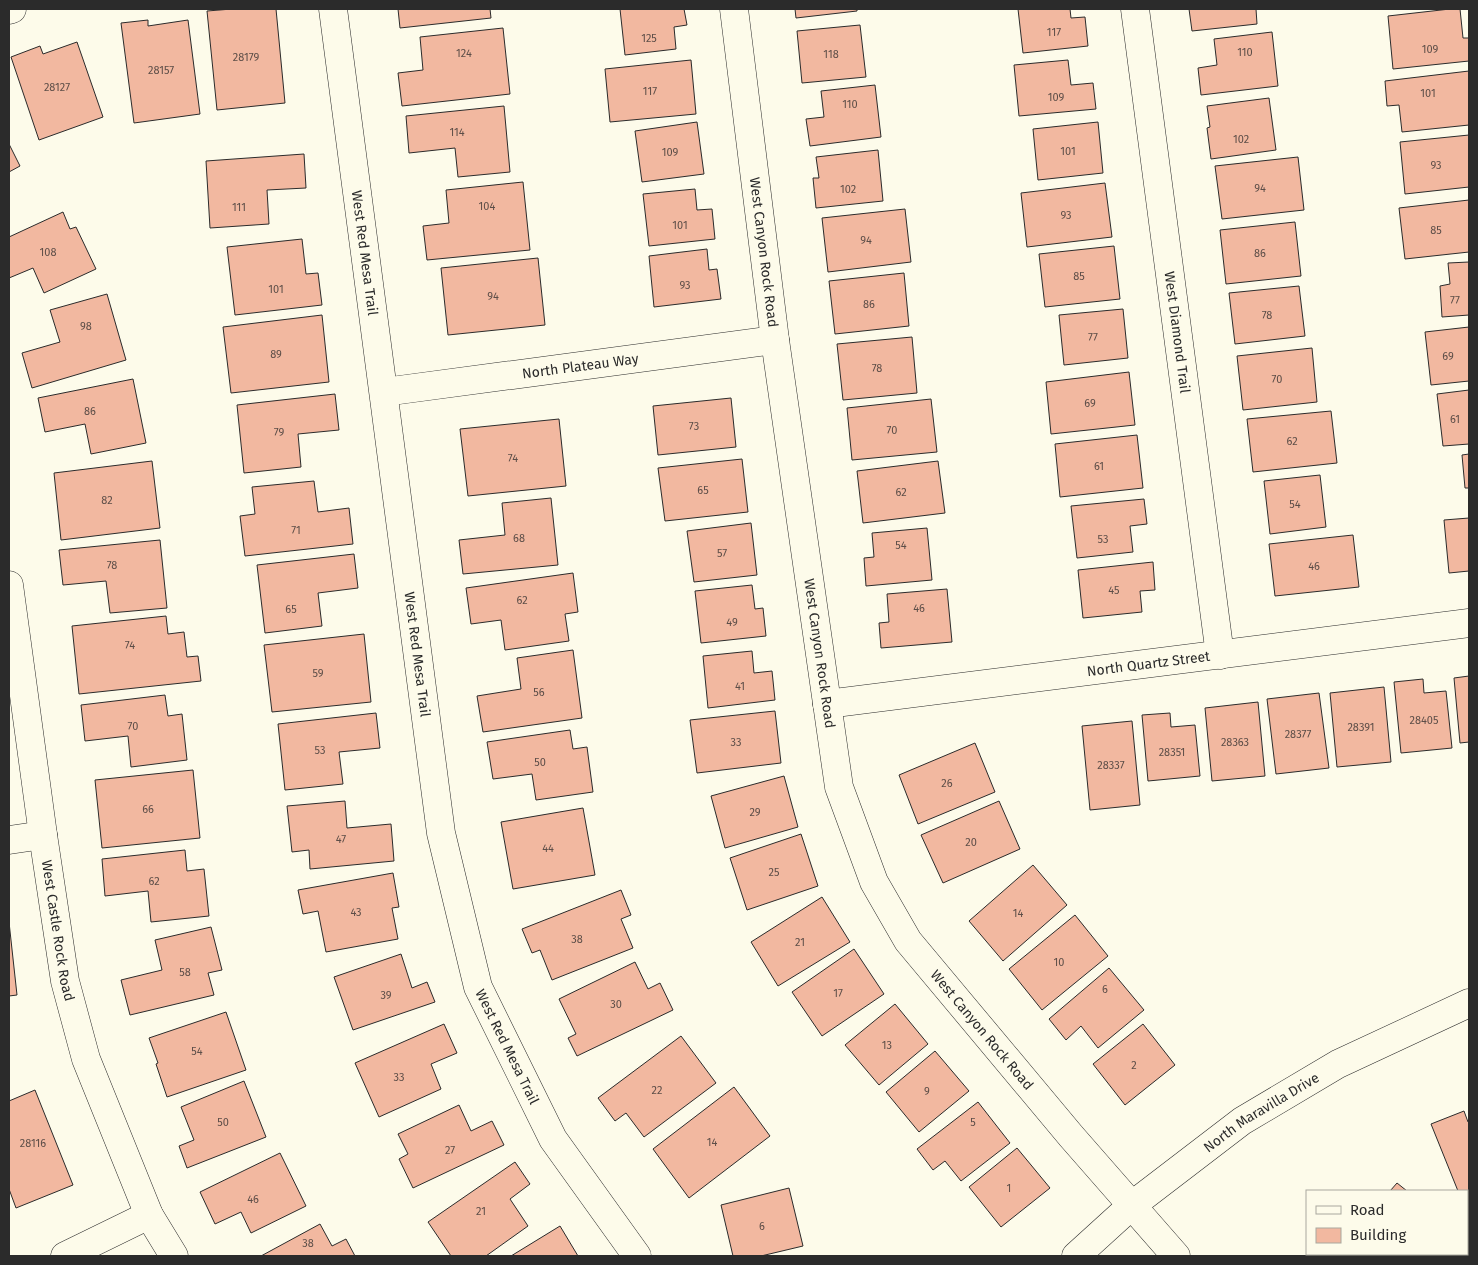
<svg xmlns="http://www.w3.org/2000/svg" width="1478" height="1265" viewBox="0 0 1478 1265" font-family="'Fira Sans',sans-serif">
  <rect width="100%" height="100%" fill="#fdfbea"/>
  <path fill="#f2b8a0" stroke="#2b2b2b" d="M232,9H276L285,103L217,110L207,11Z
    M398,9H490L491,18L400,28Z
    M620,9H684L687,25L674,27L676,49L625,55Z
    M795,9H857V11L796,18Z
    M1018,9H1070L1071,18L1085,17L1088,46L1023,53Z
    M1189,9H1256L1257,24L1192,31Z
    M1450,9H1460L1463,38H1469V61L1393,69L1388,16Z
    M148,20V26L188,20L200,114L134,123L121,23Z
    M860,25L866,77L802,83L797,31Z
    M503,28L510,94L402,106L398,73L423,70L420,37Z
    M1272,32L1278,86L1201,95L1198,68L1217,65L1214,39Z
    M77,42L103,117L39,140L11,57L40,46L43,54Z
    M691,60L696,114L610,122L605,69Z
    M1068,60L1071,85L1093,83L1096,109L1019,116L1014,65Z
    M1469,71V125L1402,132L1399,105L1387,106L1385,81Z
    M875,85L881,137L810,146L806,119L824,117L821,91Z
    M1269,98L1276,150L1211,159L1207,128L1210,127L1207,106Z
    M504,106L510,172L458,177L455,148L409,153L406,116Z
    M697,122L704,174L642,182L635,131Z
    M1098,122L1103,173L1038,180L1033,129Z
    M1469,135V187L1405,194L1400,142Z
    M9,144L20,166L9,172Z
    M878,150L883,201L816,208L813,178H819L816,157Z
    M304,154L306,188L267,190L269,224L210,228L206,161Z
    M1298,157L1304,210L1222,219L1215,166Z
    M523,182L530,250L427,260L423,226L449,223L446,190Z
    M1105,183L1112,237L1027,247L1021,193Z
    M695,189L697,210L712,209L715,239L649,246L643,194Z
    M1469,200V252L1405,259L1399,208Z
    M905,209L911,262L828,272L822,218Z
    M63,212L70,229L76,227L96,269L44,293L33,268L9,278V237Z
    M1295,222L1301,276L1226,284L1220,230Z
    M302,239L306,274L318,273L322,305L235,315L227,247Z
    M1114,246L1120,299L1045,307L1039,254Z
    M707,249L709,270L717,269L721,299L654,307L649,256Z
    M538,258L545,325L448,335L441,268Z
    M1469,262V315L1442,317L1440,286L1450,284L1448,263Z
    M904,273L909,326L835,334L829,281Z
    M1299,286L1305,336L1235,344L1229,293Z
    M107,294L126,360L32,388L22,353L60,342L50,310Z
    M1123,309L1128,358L1064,365L1059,315Z
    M322,315L329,382L231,393L223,327Z
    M1469,327V381L1431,385L1425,332Z
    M912,337L917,393L843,400L837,344Z
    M1312,348L1317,402L1243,410L1237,356Z
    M1129,372L1135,425L1051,434L1046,382Z
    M133,379L146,443L91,454L85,424L45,432L38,398Z
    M1469,390V444L1443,446L1437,394Z
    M335,394L339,430L298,434L301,467L244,473L237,405Z
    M731,398L736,447L658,455L653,406Z
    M931,399L937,452L852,460L847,408Z
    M1331,411L1337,463L1253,472L1247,419Z
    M559,419L566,486L468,496L460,429Z
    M1137,435L1143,488L1060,497L1055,444Z
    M1469,454V488H1465L1462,455Z
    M742,459L748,512L665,521L658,468Z
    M152,461L160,528L61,540L54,473Z
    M938,461L945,513L863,523L857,471Z
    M1320,475L1326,527L1270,534L1264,481Z
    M314,481L318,512L349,508L353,544L245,556L240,516L255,514L252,487Z
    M551,498L558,565L463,574L459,540L505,535L502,503Z
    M1144,499L1147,524L1130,526L1133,552L1077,558L1071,506Z
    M1469,518V571L1449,573L1444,520Z
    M751,523L757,575L694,582L687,531Z
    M927,528L932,580L866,586L864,558L874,557L872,533Z
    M1353,535L1359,587L1275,596L1269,544Z
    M160,540L167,608L110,613L106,581L63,585L59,550Z
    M354,554L358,588L318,593L322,626L265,633L257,565Z
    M1153,562L1155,590L1140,591L1142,612L1083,618L1078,570Z
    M573,573L578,612L565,614L569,641L505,650L501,620L471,624L466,588Z
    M752,585L755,609L763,608L766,636L701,643L695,591Z
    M947,589L952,642L881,648L879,623L889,622L887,594Z
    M166,616L168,634L184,632L187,657L198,656L201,681L79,694L72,626Z
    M364,634L371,702L272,712L264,645Z
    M573,650L582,718L483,732L477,696L521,689L517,658Z
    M752,651L754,673L772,671L775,700L708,708L703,656Z
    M1469,676V742L1460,743L1454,678Z
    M1423,679L1424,693L1446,691L1452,748L1401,753L1394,682Z
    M1384,687L1391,762L1337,767L1330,693Z
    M1319,693L1329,768L1276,774L1267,699Z
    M165,695L168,716L182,714L187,760L131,767L128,736L85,741L81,705Z
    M1258,702L1265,776L1212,781L1205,708Z
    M775,711L781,763L697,773L690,720Z
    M376,713L380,748L339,752L343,784L285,790L278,724Z
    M1170,713L1171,727L1195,725L1200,776L1148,781L1142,715Z
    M1132,721L1140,805L1090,810L1082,726Z
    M570,730L573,749L587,747L593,792L536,800L532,774L493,779L487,742Z
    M975,743L995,792L918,824L899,775Z
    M193,770L200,838L102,848L95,780Z
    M784,776L798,827L725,848L711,796Z
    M345,801L347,828L391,824L394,861L310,869L309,850L292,852L287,806Z
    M999,801L1020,849L943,883L921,835Z
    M583,808L595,875L513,889L501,822Z
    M801,834L818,886L747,910L730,858Z
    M185,850L187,871L204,869L209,916L151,922L148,891L105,896L102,859Z
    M1033,865L1067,905L1003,961L969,921Z
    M393,873L399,907L392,908L398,939L326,952L318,911L303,914L298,890Z
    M621,890L631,915L621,919L633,948L552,980L540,950L532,953L522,929Z
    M822,897L850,942L778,986L751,942Z
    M1075,915L1108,956L1042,1010L1009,969Z
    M9,922L17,995L9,996Z
    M211,927L222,970L208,973L214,995L130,1015L121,980L162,970L155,940Z
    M854,949L884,994L822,1036L792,992Z
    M401,954L412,988L427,982L435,1002L353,1030L334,977Z
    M635,962L648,989L660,983L673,1010L577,1056L568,1038L576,1034L559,999Z
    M1109,968L1144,1010L1098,1048L1081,1026L1066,1040L1049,1019Z
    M895,1004L928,1044L879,1085L845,1045Z
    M226,1012L246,1070L167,1097L156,1064L158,1063L149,1038Z
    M444,1024L457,1053L431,1064L441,1089L379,1117L355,1063Z
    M1143,1024L1175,1065L1125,1105L1093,1064Z
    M681,1036L716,1083L644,1137L626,1113L615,1121L598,1098Z
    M935,1051L969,1091L919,1132L886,1092Z
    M244,1081L266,1137L187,1168L179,1146L194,1140L181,1107Z
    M734,1087L770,1136L689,1198L653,1149Z
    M35,1090L73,1185L16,1208L9,1189V1101Z
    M978,1102L1010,1143L961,1181L945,1161L933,1170L917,1149Z
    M459,1105L471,1131L492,1121L504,1145L413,1188L399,1159L408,1154L398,1134Z
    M1464,1111L1468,1122L1469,1121V1218L1467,1211V1191H1458L1431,1124Z
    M1017,1148L1050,1188L1001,1227L969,1187Z
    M280,1153L306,1206L251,1233L241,1212L215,1224L200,1192Z
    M515,1162L530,1184L510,1199L528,1226L486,1256H451L428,1222Z
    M1397,1183L1407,1191H1390Z
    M789,1188L803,1246L761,1256H733L721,1205Z
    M320,1224L332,1246L346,1239L355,1256H261Z
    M560,1226L578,1256H511Z
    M1395,1254H1434L1432,1256H1398Z"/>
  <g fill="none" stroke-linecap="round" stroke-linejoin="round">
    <g stroke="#2b2b2b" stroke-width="29">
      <g id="minor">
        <path id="s1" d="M333,9L441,833L478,987L553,1139L637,1256"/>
        <path id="s2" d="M734,9L775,340L839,787L874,882L908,941L1071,1136L1176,1256"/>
        <path id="s3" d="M1135,9L1220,655"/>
        <path d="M9,10L12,9"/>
        <path id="s4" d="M384,392L775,340"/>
        <path id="s5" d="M9,585L43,835L65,981L86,1059L149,1215L174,1256"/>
        <path id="s6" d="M827,704L1469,623"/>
        <path d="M9,840L43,835"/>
        <path d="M65,1256L149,1215"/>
        <path id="s7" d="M1076,1256L1131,1206L1242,1121L1338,1064L1469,1003"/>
      </g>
    </g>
    <use href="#minor" stroke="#fdfbea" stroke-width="28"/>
  </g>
  <g text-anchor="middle" stroke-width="4" stroke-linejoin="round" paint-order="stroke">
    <g font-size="11" fill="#5d4e48">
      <text x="1054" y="36">117</text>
      <text x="649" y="42">125</text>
      <text x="1430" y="53">109</text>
      <text x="1245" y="56">110</text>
      <text x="464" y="57">124</text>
      <text x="831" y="58">118</text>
      <text x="246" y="61">28179</text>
      <text x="161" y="74">28157</text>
      <text x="57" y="91">28127</text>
      <text x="650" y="95">117</text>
      <text x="1428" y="97">101</text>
      <text x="1056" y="101">109</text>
      <text x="850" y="108">110</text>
      <text x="457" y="136">114</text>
      <text x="1241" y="143">102</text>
      <text x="1068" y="155">101</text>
      <text x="670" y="156">109</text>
      <text x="1436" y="169">93</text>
      <text x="1260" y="192">94</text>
      <text x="848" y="193">102</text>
      <text x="487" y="210">104</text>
      <text x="239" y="211">111</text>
      <text x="1066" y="219">93</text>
      <text x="680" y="229">101</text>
      <text x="1436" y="234">85</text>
      <text x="866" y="244">94</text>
      <text x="48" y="256">108</text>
      <text x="1260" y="257">86</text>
      <text x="1079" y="280">85</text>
      <text x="685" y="289">93</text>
      <text x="276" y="293">101</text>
      <text x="493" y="300">94</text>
      <text x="1455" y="304">77</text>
      <text x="869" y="308">86</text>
      <text x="1267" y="319">78</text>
      <text x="86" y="330">98</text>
      <text x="1093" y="341">77</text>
      <text x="276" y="358">89</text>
      <text x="1448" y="360">69</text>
      <text x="877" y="372">78</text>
      <text x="1277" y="383">70</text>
      <text x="1090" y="407">69</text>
      <text x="90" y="415">86</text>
      <text x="1455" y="423">61</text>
      <text x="694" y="430">73</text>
      <text x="892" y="434">70</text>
      <text x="279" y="436">79</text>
      <text x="1292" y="445">62</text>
      <text x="513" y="462">74</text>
      <text x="1099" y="470">61</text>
      <text x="703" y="494">65</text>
      <text x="901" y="496">62</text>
      <text x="107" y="504">82</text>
      <text x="1295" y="508">54</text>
      <text x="296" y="534">71</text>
      <text x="519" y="542">68</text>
      <text x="1103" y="543">53</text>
      <text x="901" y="549">54</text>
      <text x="722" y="557">57</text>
      <text x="112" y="569">78</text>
      <text x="1314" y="570">46</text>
      <text x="1114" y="594">45</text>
      <text x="522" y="604">62</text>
      <text x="919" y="612">46</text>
      <text x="291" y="613">65</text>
      <text x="732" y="626">49</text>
      <text x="130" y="649">74</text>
      <text x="318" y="677">59</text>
      <text x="740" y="690">41</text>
      <text x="539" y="696">56</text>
      <text x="1424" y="724">28405</text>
      <text x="133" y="730">70</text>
      <text x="1361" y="731">28391</text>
      <text x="1298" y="738">28377</text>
      <text x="736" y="746">33</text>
      <text x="1235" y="746">28363</text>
      <text x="320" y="754">53</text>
      <text x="1172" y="756">28351</text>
      <text x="540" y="766">50</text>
      <text x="1111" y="769">28337</text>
      <text x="947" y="787">26</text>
      <text x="148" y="813">66</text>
      <text x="755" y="816">29</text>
      <text x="341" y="843">47</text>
      <text x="971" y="846">20</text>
      <text x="548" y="852">44</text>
      <text x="774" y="876">25</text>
      <text x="154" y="885">62</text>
      <text x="356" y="916">43</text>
      <text x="1018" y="917">14</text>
      <text x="577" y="943">38</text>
      <text x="800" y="946">21</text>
      <text x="1059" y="966">10</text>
      <text x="185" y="976">58</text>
      <text x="1105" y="993">6</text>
      <text x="838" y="997">17</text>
      <text x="386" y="999">39</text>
      <text x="616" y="1008">30</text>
      <text x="887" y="1049">13</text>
      <text x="197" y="1055">54</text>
      <text x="1134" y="1069">2</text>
      <text x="399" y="1081">33</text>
      <text x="657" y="1094">22</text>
      <text x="927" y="1095">9</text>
      <text x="223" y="1126">50</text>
      <text x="973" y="1126">5</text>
      <text x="712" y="1146">14</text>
      <text x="33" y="1147">28116</text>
      <text x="450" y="1154">27</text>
      <text x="1009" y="1192">1</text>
      <text x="253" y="1203">46</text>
      <text x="481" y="1215">21</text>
      <text x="762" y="1230">6</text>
      <text x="308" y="1247">38</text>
    </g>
    <g font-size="14" fill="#2b2b2b" stroke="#fdfbea">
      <text dy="5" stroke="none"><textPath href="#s2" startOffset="245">West Canyon Rock Road</textPath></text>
      <text dy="5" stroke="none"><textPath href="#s1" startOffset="246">West Red Mesa Trail</textPath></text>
      <text dy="5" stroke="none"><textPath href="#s3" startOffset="326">West Diamond Trail</textPath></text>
      <text dy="5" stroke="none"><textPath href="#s4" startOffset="198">North Plateau Way</textPath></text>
      <text dy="5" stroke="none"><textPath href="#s2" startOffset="650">West Canyon Rock Road</textPath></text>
      <text dy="5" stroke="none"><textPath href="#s1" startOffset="651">West Red Mesa Trail</textPath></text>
      <text dy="5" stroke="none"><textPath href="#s6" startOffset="324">North Quartz Street</textPath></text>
      <text dy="5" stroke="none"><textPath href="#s5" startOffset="349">West Castle Rock Road</textPath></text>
      <text dy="5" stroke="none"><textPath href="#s2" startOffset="1070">West Canyon Rock Road</textPath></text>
      <text dy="5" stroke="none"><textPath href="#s1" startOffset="1056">West Red Mesa Trail</textPath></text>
      <text dy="5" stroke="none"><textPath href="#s7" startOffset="235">North Maravilla Drive</textPath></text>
    </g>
  </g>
  <rect width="1478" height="1265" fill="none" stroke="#2b2b2b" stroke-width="20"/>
  <rect x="1306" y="1190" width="162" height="65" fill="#fdfbea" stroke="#a9a89e"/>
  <rect x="1316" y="1206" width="25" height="8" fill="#fdfbea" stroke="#a9a89e"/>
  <text x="1350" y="1215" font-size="15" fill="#2b2b2b">Road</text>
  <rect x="1316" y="1228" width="25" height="15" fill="#f2b8a0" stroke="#a9a89e"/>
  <text x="1350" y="1240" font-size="15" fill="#2b2b2b">Building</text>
</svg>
